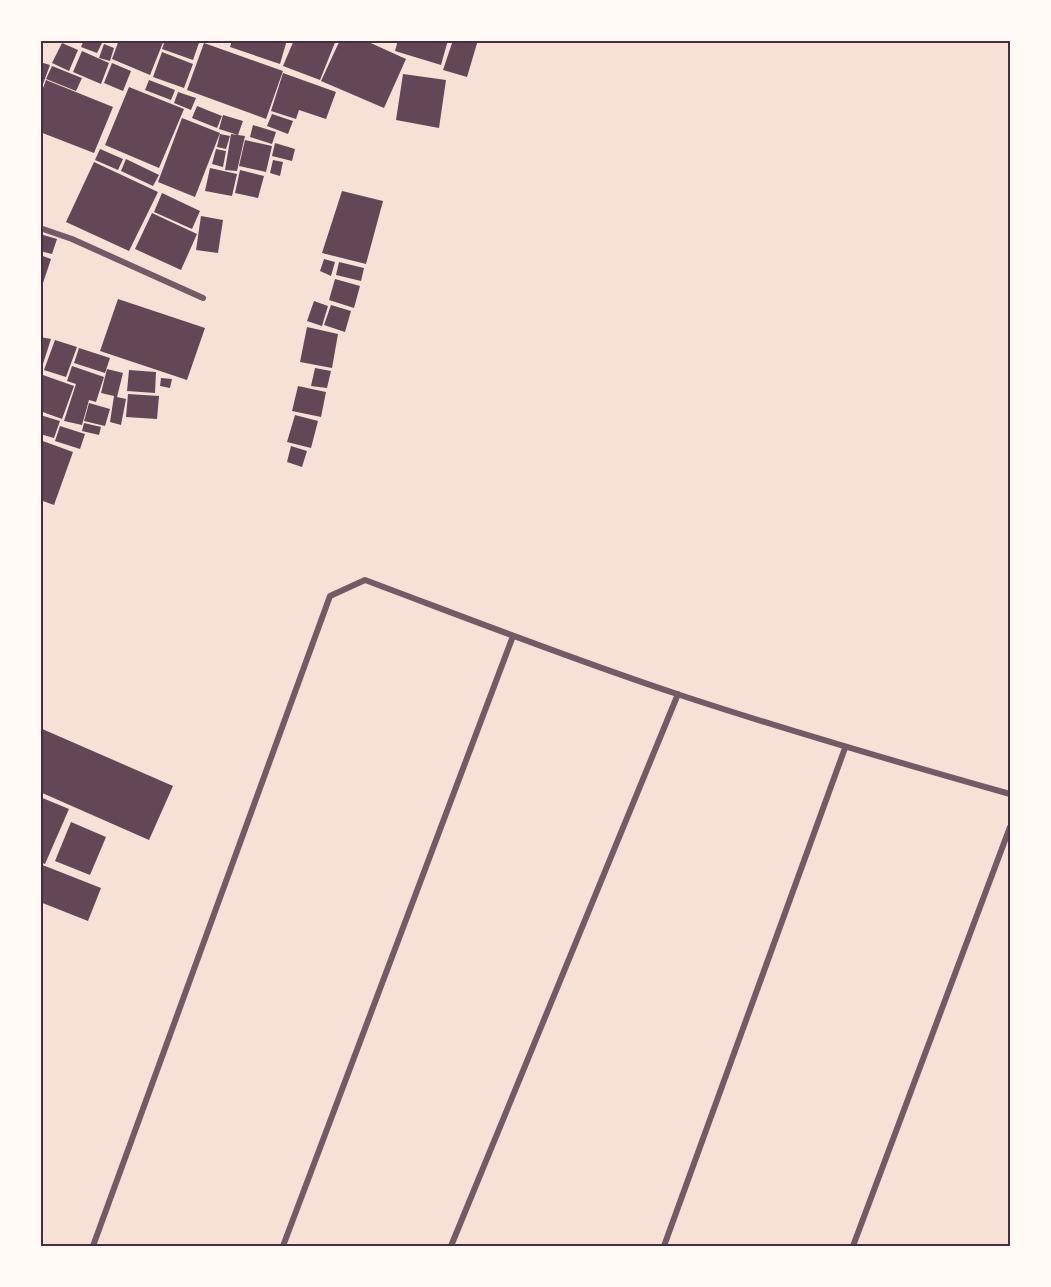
<svg xmlns="http://www.w3.org/2000/svg" width="1051" height="1287" viewBox="0 0 1051 1287" font-family="'DejaVu Sans',sans-serif">
  <rect width="100%" height="100%" fill="#f7e1d7"/>
  <path fill="#644757" d="M84,40H96L102,43L97,53L81,47Z
    M119,40H164L150,75L112,59Z
    M165,40H200L193,60L162,49Z
    M232,40H287L280,64L230,47Z
    M294,40H336L320,80L283,66Z
    M340,40H364L406,59L384,108L321,81Z
    M398,40H448L441,65L395,51Z
    M453,40H478L467,77L443,70Z
    M62,43L78,50L69,71L52,63Z
    M204,43L283,71L266,119L187,90Z
    M104,44L114,48L110,61L99,58Z
    M82,51L109,63L101,84L73,72Z
    M162,52L193,64L184,88L153,77Z
    M40,62L50,65L43,84L40,83Z
    M112,63L131,71L123,91L104,83Z
    M52,66L82,78L76,91L46,79Z
    M283,73L336,92L326,119L299,110L296,119L271,111Z
    M403,74L446,80L439,128L396,120Z
    M46,80L113,107L94,153L40,132V96Z
    M149,80L175,90L171,100L145,90Z
    M129,87L184,109L159,168L105,145Z
    M178,92L196,98L191,110L174,103Z
    M197,106L222,116L217,128L192,118Z
    M272,114L293,121L288,134L267,126Z
    M223,115L243,121L238,135L219,129Z
    M182,118L220,133L195,197L158,182Z
    M253,125L276,132L272,144L250,137Z
    M220,134L230,136L226,149L217,147Z
    M231,134L245,136L237,171L225,170Z
    M245,140L272,146L266,172L239,166Z
    M275,143L295,149L292,161L272,156Z
    M100,149L123,159L118,170L95,160Z
    M216,149L226,151L223,167L212,164Z
    M126,159L159,175L153,186L121,171Z
    M273,160L283,162L280,176L270,173Z
    M94,162L158,192L129,251L66,222Z
    M210,168L237,174L232,196L205,191Z
    M240,170L264,176L258,198L235,193Z
    M342,191L383,201L366,264L322,253Z
    M162,193L200,211L192,229L154,212Z
    M152,213L197,234L181,270L135,249Z
    M201,216L223,220L218,253L196,250Z
    M40,234L57,239L52,254L40,251Z
    M40,255L51,259L41,289H40Z
    M324,259L335,262L331,276L320,271Z
    M339,262L364,268L361,281L336,275Z
    M335,279L360,286L354,308L329,300Z
    M118,299L205,328L187,380L100,351Z
    M314,301L328,306L322,326L307,321Z
    M331,305L351,311L345,332L324,325Z
    M307,327L338,334L332,368L300,362Z
    M40,337L51,339L41,370H40Z
    M55,340L77,347L66,377L44,370Z
    M79,348L110,358L105,373L74,363Z
    M72,366L104,377L96,402L89,400L82,425L64,421L76,384L67,381Z
    M315,368L331,371L327,388L311,386Z
    M107,369L123,373L117,397L126,399L121,425L110,422L114,396L101,393Z
    M129,370L156,372L155,393L127,391Z
    M43,375L74,386L62,419L40,411V383Z
    M161,378L172,379L170,388L160,386Z
    M298,386L326,392L321,417L292,411Z
    M128,394L159,396L157,419L126,417Z
    M89,403L110,409L105,426L84,421Z
    M40,415L60,421L54,438L40,434Z
    M295,415L318,421L311,448L287,442Z
    M84,423L101,427L99,435L82,431Z
    M60,426L85,434L80,449L55,441Z
    M40,440L73,452L54,505L40,500Z
    M291,446L307,451L302,467L287,462Z
    M40,728L173,786L149,840L40,792Z
    M40,797L69,809L45,864L40,862Z
    M71,822L106,837L90,875L55,861Z
    M40,864L101,888L88,921L40,902Z"/>
  <g fill="none" stroke-linecap="round" stroke-linejoin="round">
    <path stroke="#755966" stroke-width="6" d="M40,228L72,239L203,298
      M93,1246L330,596L365,580C469,619 574,660 680,695C789,731 900,763 1010,794
      M283,1246L513,636
      M451,1246L678,694
      M664,1246L845,748
      M853,1246L1010,827"/>
  </g>
  <rect width="1051" height="1287" fill="none" stroke="#fffaf5" stroke-width="84"/>
  <rect x="42" y="42" width="967" height="1203" fill="none" stroke="#4a2c40" stroke-width="2"/>
</svg>
